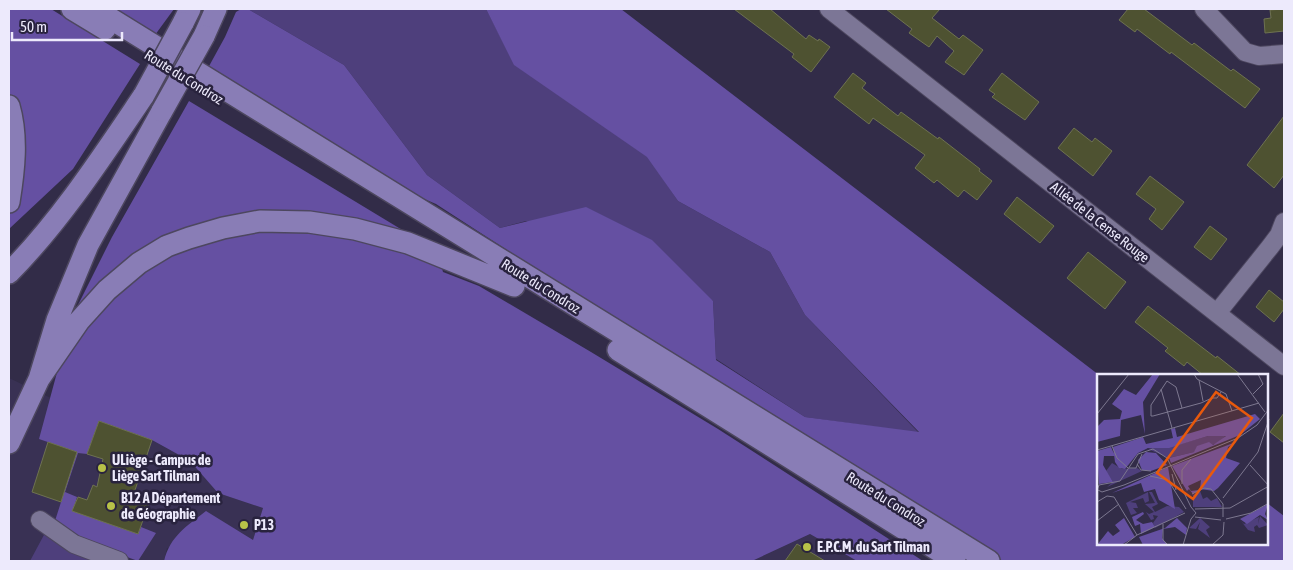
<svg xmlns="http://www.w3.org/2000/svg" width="1293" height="570" viewBox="0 0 1293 570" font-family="'Asap Condensed',sans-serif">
  <rect width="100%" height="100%" fill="#322c48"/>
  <path fill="#393154" d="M9,378L99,421L152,440L190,461L218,493L263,508L253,540L167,548L164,561H9Z
    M810,534L857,561H752Z"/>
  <path fill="#4e3f7c" d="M248,9H486L515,65L648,157L678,201L770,252L805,315L919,433L805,417L716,359L713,301L526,221L500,228L427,175L344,65Z
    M45,533L105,561H30Z"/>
  <path fill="#6550a2" d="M9,9H51L140,64L73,169L9,229Z
    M113,9H174L155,35Z
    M241,9H248L344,65L427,175L500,228L586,207L652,240L713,301L716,360L805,417L919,432L805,315L770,252L678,201L647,157L514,65L486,9H621L1099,375H1098V544H1267V503L1284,516V561H1003L948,529L770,413L650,343L436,204L401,189L208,68L225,37L236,12Z
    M189,101L437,251L443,272L479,286L591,352L718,429L923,561H857L810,534L752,561H164C170,536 187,526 206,511L253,540L263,508L218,493L190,461L152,440L99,421L87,454L78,453L65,492L77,497L73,511L138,534L141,527L156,533L138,561L78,539L54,524L77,452L39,439L72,317L112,237Z"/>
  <path fill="#4e5231" stroke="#6e7251" d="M734,9H770L806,39L809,35L818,41L819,39L830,47L811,72L792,57L794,54Z
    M886,9H940L932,18L959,39L963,35L983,50L964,75L945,62L954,51L937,36L929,47L909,33L912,29Z
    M1128,9H1144L1192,45L1194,43L1231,71L1233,69L1260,89L1245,108L1171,52L1170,54L1137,29L1135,32L1119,20Z
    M1284,9V31L1265,33L1264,19L1271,18L1270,10Z
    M853,73L866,83L862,88L898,116L901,112L938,139L939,137L980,169L979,171L992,181L977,200L964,190L958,197L937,180L934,183L915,168L925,155L873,118L869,124L834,97Z
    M1002,73L1039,102L1025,120L992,97L995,94L989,90Z
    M1284,116V175L1274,188L1247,165Z
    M1074,128L1092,142L1095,138L1112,151L1093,176L1058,148Z
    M1150,176L1184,202L1162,230L1149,219L1156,209L1136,194Z
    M1017,197L1054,226L1040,243L1004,214Z
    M1210,226L1227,239L1211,260L1194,247Z
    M1088,252L1126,282L1105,309L1067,278Z
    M1269,290L1284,302V309L1274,322L1256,307Z
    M1148,306L1216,358L1217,356L1241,375H1203L1187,362L1184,366L1165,351L1168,348L1135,322Z
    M1284,413V443L1270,432Z
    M99,421L152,440L134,493L151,498L138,534L72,511L78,497L87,500L93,485L97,487L103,459L87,454Z
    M48,442L77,452L61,502L32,492Z
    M797,544L825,561H785Z"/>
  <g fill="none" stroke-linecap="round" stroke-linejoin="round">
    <g stroke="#4d475f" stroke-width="20">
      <path id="minor" d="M829,9L1284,366
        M1204,9L1245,52L1259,56L1284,54
        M1217,313L1270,247L1279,235L1284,222
        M40,520L74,544L119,561"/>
    </g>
    <g stroke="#4d475f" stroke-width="24">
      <path id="major" d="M72,9L105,29
        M95,9L989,561
        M183,23L190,9
        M204,36L216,9
        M9,106C18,137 14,171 9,202
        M9,273C61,220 102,157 144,95
        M618,350L955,561
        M39,379L79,321L107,290L139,263L167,246L189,238L223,228L260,221L309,222L355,229L408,243L514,286
        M9,443L39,379L57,320L88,245L162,111"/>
    </g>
    <use href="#minor" stroke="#7c7696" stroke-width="18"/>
    <use href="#major" stroke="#897db6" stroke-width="21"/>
    <g stroke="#4d475f" stroke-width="24" stroke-linecap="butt">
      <path id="major-bridge" d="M144,95L183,23
        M162,111L204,36"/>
    </g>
    <use href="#major-bridge" stroke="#897db6" stroke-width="21"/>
  </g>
  <g fill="#b7c148" stroke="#29233e" stroke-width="2">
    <circle cx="102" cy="468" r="5"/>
    <circle cx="111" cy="506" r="5"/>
    <circle cx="244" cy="525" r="5"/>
    <circle cx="807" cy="547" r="5"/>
  </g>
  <g text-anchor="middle" stroke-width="5" stroke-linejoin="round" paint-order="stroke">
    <g font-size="14" fill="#edeafc" stroke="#29233e">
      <text transform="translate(184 77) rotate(32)" y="5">Route du Condroz</text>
      <text transform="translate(1100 222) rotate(38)" y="5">Allée de la Cense Rouge</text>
      <text transform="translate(541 286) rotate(32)" y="5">Route du Condroz</text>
      <text transform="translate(886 499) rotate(32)" y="5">Route du Condroz</text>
    </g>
    <g font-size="14" font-weight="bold" fill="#edeafc" stroke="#29233e" text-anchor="start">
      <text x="112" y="465">ULiège - Campus de<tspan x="112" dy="16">Liège Sart Tilman</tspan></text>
      <text x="121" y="503">B12 A Département<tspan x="121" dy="16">de Géographie</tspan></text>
      <text x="254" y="530">P13</text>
      <text x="817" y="552">E.P.C.M. du Sart Tilman</text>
    </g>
  </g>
  <g transform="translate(1097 374)">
    <rect width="171" height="171" fill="#322c48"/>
    <path d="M129,61L123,68L97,78L72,84L51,75L46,76L64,72H77L111,62ZM15,89L25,95L40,94L45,97L10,113L16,108L9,97ZM103,117L106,125L110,123L114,127L120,124L125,133H96V121ZM51,118L52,127L48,129L46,124L33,128L39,129L41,134H36L40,139L34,141L29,129ZM52,118H55L61,130L55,133L58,138L70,132L82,133L87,138L58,154L56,149L61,142L56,141L57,145L54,146L49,138L52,140L57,138L48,130L58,129ZM163,142L171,151L162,154L160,151L157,153L158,158L151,156L144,147L147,150L162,143L161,150ZM103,144L113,153L109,156L113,164L101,155L103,148L99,155L92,154Z" fill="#4e3f7c"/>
    <path d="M56,0H63L46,28L48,60L44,41L24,46L23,62L0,68V53L7,46L23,45L25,37L15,30L27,15L39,21ZM158,40L163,45L143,61L74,89L72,84L97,78L100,72L112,68L116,71L129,62H111L72,74H51L41,79L28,95L22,94L18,88L16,73L46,63L49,70L76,64L74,55L78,54L80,63ZM139,68L131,73L129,84L143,89L121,114L117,117L103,115L104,106L91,112L94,117L102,116L96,120L92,115L90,117L75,92ZM14,73L18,82H7L6,91L16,108L2,110L0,77ZM49,78L59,79L70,91L54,97L45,96L41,86ZM71,93L78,135L62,126L58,115L47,118L44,109L15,119ZM171,130L168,140L171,146L163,141L150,150L143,145ZM46,138L47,140L39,146L46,150L55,148L58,153L44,160L43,150L38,152L35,143ZM27,144L38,163L24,171H0L11,157L16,162L23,157L18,151ZM80,144L90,154L89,161L78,153L66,155L65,164L71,171H46L42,163L68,154Z" fill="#6550a2"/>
    <path fill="none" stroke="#7d7890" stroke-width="1" d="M97,0L100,5L129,20L135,37M140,0L168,38M102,6L106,27M64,15L75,54M156,20L166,10L161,0M85,34L79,13L70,7L54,31V42H56L104,29L115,24H120L124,18M0,40L32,0M15,72L20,84L31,94M0,76L162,29M40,90L44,96L54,97M153,91L172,112M32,94H39L45,80M75,100L79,116M53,102L71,106L89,135M85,110V96L94,85M1,116L5,118L27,111L141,64L160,51L172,35M0,117L2,111L23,107L41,80L56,75L70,84L94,133M95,120L107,114L114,115L126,130V143M126,124L161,78L172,45M0,128L10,122L17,123L40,161M98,135L133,134L172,112M98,143L124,146M94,145L99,139L94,133M129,145L154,139L172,129M0,147L22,130M66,150V166L71,171M27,171L40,161L88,139M86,171L94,145M115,171L126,161L127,148"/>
    <path fill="#e8590c" fill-opacity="0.15" stroke="#e8590c" stroke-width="2.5" d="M119,18L155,44L96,125L60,99Z"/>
    <rect width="171" height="171" fill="none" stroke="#edeafc" stroke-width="2.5"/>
  </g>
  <rect width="1293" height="570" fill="none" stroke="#edeafc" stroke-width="20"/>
  <path d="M12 32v8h110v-8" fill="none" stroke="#edeafc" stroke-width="2.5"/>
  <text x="20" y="32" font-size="15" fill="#edeafc" stroke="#29233e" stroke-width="4" paint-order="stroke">50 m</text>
</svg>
